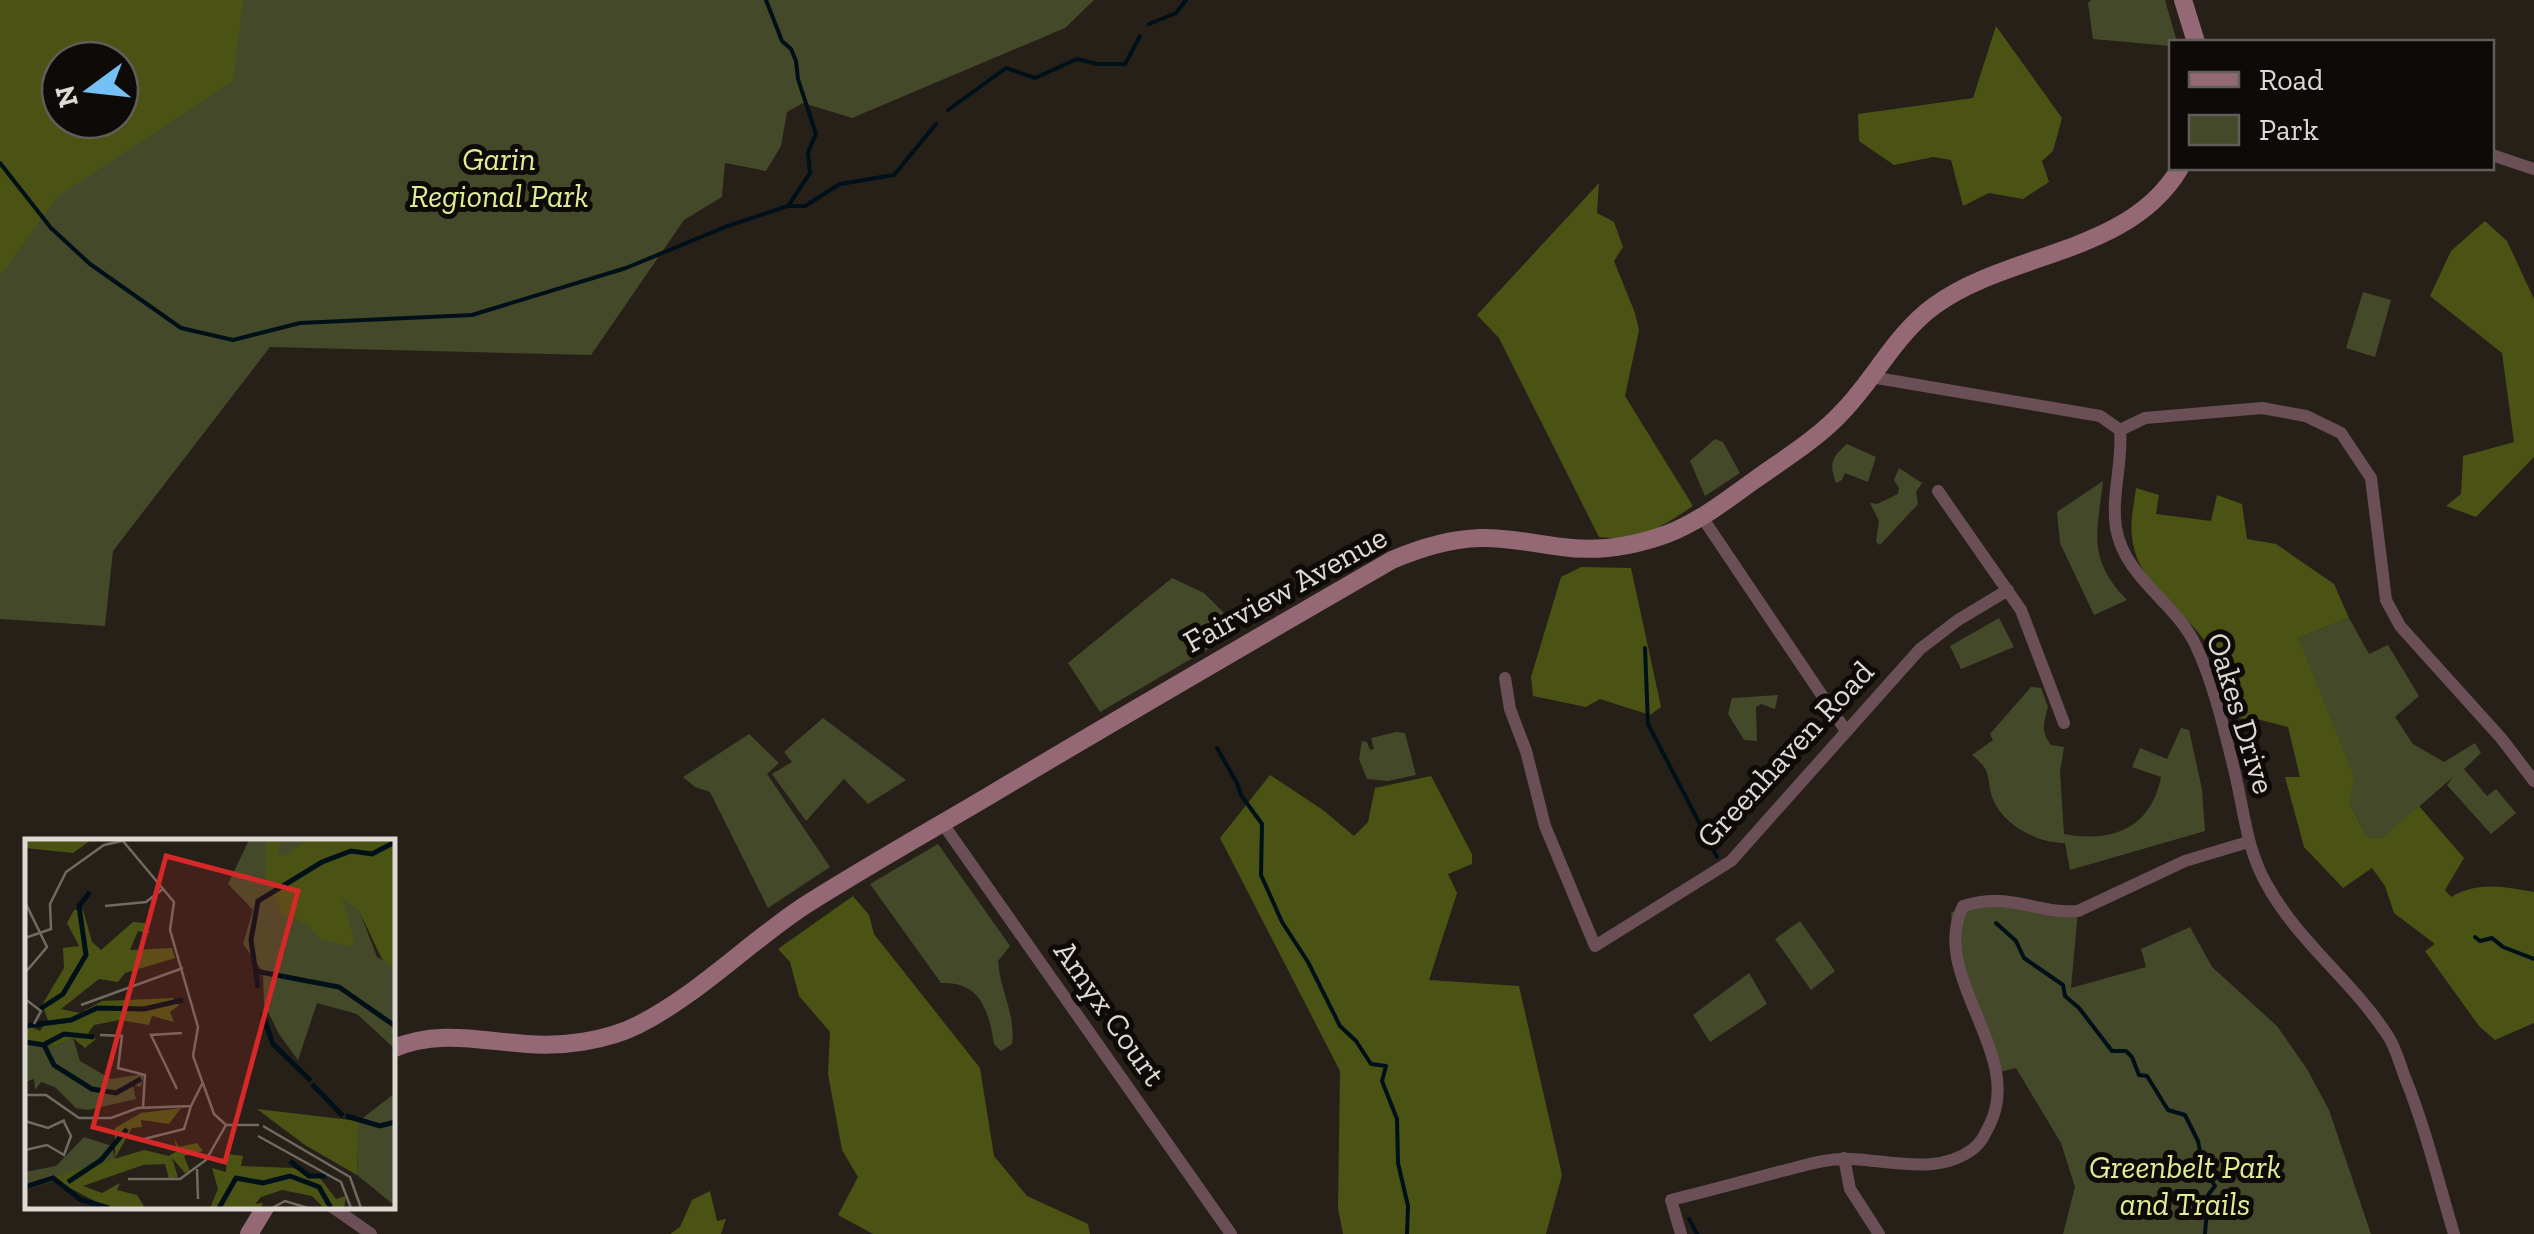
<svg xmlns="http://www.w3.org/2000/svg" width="2534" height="1234" viewBox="0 0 2534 1234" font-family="'Zilla Slab',serif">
  <rect width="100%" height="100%" fill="#272018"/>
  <path fill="#444a29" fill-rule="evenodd" d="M0,0H1094L1065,28L852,118L803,103L787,112L781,146L766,171L725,163L722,197L684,220L591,355L270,347L113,551L105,626L0,619ZM60,60H120V120H60Z
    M2091,0H2165L2177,42H2172L2171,46L2093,39L2088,3Z
    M2363,292L2391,300L2375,357L2346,348Z
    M1715,439L1723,442L1740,473L1705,496L1690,461Z
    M1847,444L1876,457L1868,482L1845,473L1842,480L1836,483C1829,464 1831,458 1847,444Z
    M1899,468L1922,483L1916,492L1918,504L1880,545L1876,542L1879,521L1870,503L1877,504L1898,494L1899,488L1894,480Z
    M2103,481C2097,533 2087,559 2127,600L2094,615L2060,543L2057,512Z
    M1172,578L1204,593L1236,625L1232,635L1100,712L1068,663Z
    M1999,618L2014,647L1961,669L1950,646Z
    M2349,618L2369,654L2388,645L2419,696L2395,717L2413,744L2444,762L2475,743L2481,753L2464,769L2487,796L2496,789L2516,813L2491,834L2447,785L2453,777L2383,838L2367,837L2349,802L2298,638Z
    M2031,687L2041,688L2048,707C2044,722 2040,731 2051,745L2064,747L2060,772L2064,834C2111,843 2151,829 2161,777L2132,767L2140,748L2167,759L2181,728L2189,730L2202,789L2205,831L2070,870L2065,843C2035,843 1996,822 1990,789C1987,771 1988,768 1972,755L1993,740L1990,734Z
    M1778,695L1775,709L1761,704L1756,707L1757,741L1744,740L1728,714L1732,698Z
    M823,718L906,780L868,804L844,779L806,821L772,774L792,762L784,752Z
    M1396,732L1405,733L1416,775L1388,781L1367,779L1359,759L1362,741L1367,742L1370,750L1374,749L1371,738Z
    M749,734L779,763L767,774L830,867L768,908L710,792L695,787L683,777Z
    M938,844L1010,946L998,961C1000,991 1016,1014 1012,1044L1001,1051L994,1044C989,1012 981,981 941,983L870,884Z
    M1972,903L2078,911L2071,988L2146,967L2141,949L2190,927L2212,967L2277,1026L2307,1069L2329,1110L2371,1234H2063L2075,1187L2061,1143L2016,1068L2000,1072L1957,958L1951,913Z
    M1800,921L1835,971L1811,990L1775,939Z
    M1749,973L1767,1004L1710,1042L1693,1015Z"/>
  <path fill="#4a5314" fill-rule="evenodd" d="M0,0H243L233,81L58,196L0,276ZM60,60H120V120H60Z
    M1996,26L2062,118L2053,151L2042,161L2049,182L2023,199L1989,193L1963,206L1951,160L1933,157L1894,165L1859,141L1858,114L1973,98Z
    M1599,183L1597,213L1614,222L1623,247L1614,261L1635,313L1639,330L1625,396L1693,506C1660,528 1639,542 1599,537L1499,338L1477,315Z
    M2485,221L2507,241L2534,299V457L2476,517L2446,506L2461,494L2463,456L2514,442L2502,353L2430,296L2451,251Z
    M2136,488L2159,495L2156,514L2211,521L2217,495L2242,504L2247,539L2276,544L2334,584L2349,618L2298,638L2354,777L2349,802L2367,837L2382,838L2419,806L2464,858L2445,890L2451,897C2479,881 2504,887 2534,892V1023L2495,1040L2479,1026L2425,951L2435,944L2394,913L2385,886L2372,868L2343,888L2304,847L2285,777H2300L2288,727L2257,719L2233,718L2212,637L2205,641C2180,607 2136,582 2132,537C2130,521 2134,504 2136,488Z
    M1581,567L1631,568L1661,707L1650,715L1600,699L1586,707L1533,696L1531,677L1561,577Z
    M1270,775L1323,810L1354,836L1368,822L1375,788L1431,776L1472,854V864L1448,874L1457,893L1429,980L1519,986L1562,1175L1546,1234H1343L1338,1208L1340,1071L1220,838Z
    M853,896L869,915L874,934L980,1068L994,1156L1027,1196L1088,1224L1090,1234H873L838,1215L858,1177L842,1150L828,1074L830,1032L799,996L790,962L778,949Z
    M710,1191L717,1221L726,1219L721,1234H670L680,1227L692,1200Z"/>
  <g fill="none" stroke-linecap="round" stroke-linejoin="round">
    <path stroke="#001019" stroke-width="4" d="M766,0L782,41L791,49L796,61L798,79L816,134L808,152L810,173L788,206
      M1149,24L1176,13L1186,0
      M948,110L1006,68L1035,78L1077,59L1097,64H1125L1140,36
      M0,163L51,228L90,264L181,328L233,340L300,323L472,315L626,268L725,227L788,206H805L840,184L894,175L936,124
      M1645,648L1648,724L1717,857
      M1217,748L1237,783L1241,795L1262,824L1261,875L1282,922L1308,962L1340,1026L1356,1041L1371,1064L1386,1066L1382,1081L1397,1119L1398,1163L1408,1206L1407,1234
      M1996,923L2016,941L2024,958L2063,985L2065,996L2079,1008L2112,1051H2126L2132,1057L2139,1075L2147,1076L2168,1110L2185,1115L2198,1141L2203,1168L2215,1186L2208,1195L2205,1234
      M2475,937L2480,941L2492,938L2503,947L2534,959
      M1689,1219L1697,1234"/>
    <path stroke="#6b4f57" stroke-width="12" d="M2492,155L2534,169
      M1871,377L2100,416L2120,430C2123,463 2111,495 2116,528C2125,579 2176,602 2196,646C2214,684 2224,729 2234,769C2244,809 2246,849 2267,885C2298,941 2351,980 2386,1033C2395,1045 2399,1061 2404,1075C2425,1126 2438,1181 2454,1234
      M2120,430L2145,418L2262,408L2306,416L2341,433L2371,478L2386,600L2400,626L2501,738L2534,781
      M1938,491L2021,610L2064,723
      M1702,517L1846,731
      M1505,678L1510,709L1526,751L1545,826L1595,946L1731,861L1920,649L1958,620L2008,590
      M943,824L1231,1234
      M1844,1158L1850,1189L1879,1234
      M331,1206L371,1234
      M1681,1234L1671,1200C1708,1191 1745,1181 1782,1171C1803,1166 1826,1158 1849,1159C1891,1160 1937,1176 1973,1149C1982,1142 1985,1134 1990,1124C2025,1053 1928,976 1963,906C2011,891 2034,914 2078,911L2185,861L2248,842"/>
    <path stroke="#946975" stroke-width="18" d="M2183,0L2196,42
      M392,1049C437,1029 481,1041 527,1044C562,1047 606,1041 638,1025C699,994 748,943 804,906C864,868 926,833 987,797C1121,717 1257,638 1392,560C1420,548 1449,539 1480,538C1508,537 1535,544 1562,547C1597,552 1634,546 1667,534C1699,522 1728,499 1756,479C1787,457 1820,437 1845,409C1876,376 1897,333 1934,306C2009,251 2129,255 2180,168
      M249,1234L266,1206"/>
  </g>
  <g text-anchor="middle" stroke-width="10" stroke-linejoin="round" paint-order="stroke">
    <g font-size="32" font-style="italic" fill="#deee94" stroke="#0d0a07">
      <text x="499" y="170">Garin<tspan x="499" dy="37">Regional Park</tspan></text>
      <text x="2185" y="1178">Greenbelt Park<tspan x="2185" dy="37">and Trails</tspan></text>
    </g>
    <g font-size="32" fill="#dfd9d4" stroke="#0d0a07">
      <text transform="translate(1285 589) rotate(-29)" y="11">Fairview Avenue</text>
      <text transform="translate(2241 713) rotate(73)" y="11">Oakes Drive</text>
      <text transform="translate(1785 754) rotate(-47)" y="11">Greenhaven Road</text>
      <text transform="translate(1110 1013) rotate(55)" y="11">Amyx Court</text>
    </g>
  </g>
  <g transform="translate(25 839)">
    <rect width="370" height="370" fill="#272018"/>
    <path d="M224,1H307L352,118L370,128V210L332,175L292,164L273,221L254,195L239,165L238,133L218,105L228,71L203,45ZM48,199L55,222L86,240L119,235L116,248L108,246L111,260L63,271L51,269L30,248L16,243L10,251L9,240L0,243V204L31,207ZM370,254V366H369L332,336L334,282ZM59,298L87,307L91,323L0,351V333L31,327Z" fill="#444a29"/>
    <path d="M2,1H66L48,14L0,9ZM241,1H257L252,14L259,17L283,1H368L370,132L357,120L334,72L317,58L330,104L323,108L292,98L284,86L258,75L241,41ZM49,71H58L67,103L76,111L108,83L120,84L125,94L113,92L105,111L147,109L150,119L100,134L93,143L74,140L36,170L55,174L77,162L148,159L154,166L145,173L149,183L127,177L124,186L94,181L69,186L63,194L71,200L60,209L48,199L31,207L0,204V185L15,192L23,181L17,166L39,129L38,109L54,107L42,84ZM156,269L144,285L116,281L117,288L107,289L90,319V289L116,274ZM232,270L334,282L332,336L280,306ZM149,299L154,308L172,304L178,312L159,317L165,332L160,334L147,319L153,338L144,340L140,325L118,326L58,347L77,354L95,344L92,351L112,356L120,369H83L26,339L119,311L144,317L152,312ZM202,315L218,317L216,327L268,329L295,339L311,360L321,357L319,369H299L287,357L257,351L236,358L230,365L238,364L236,369H185L193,350L187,329L201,333Z" fill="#4a5314"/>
    <path fill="none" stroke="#001019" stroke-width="5" d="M230,132L314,148L370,187M233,149L226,101L233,62L297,23L326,12L347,15L370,3M15,170L38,155L61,116L54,67L65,53M237,174L248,205L286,242M0,187L46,181L72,169L119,170L158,161M0,203L19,206L29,226L67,250L91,254L116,240M20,205L39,195L69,198M287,245L318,277M321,277L355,287L370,283M265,322L284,337H301M43,343L76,321L102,290M0,348L28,339L56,361L84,369M194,369L211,339L238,344L265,337L294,348L306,369"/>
    <path fill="none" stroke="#716a63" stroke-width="2.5" d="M98,2L149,63L145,91L173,188L168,217L189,275L201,286H234M0,63L22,108L0,134M80,67L121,63L139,49M0,99L26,90L25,65L41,33L79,6L97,2M0,160L16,172L9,185M56,166L158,129M75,196L97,197L93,229L120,236L118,268M152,250L126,196L157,194M0,256H21L54,279H86L113,269L166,267L178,243M0,282L23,289L40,281M238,287L325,338L336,369M233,297L316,343L326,369M115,301L159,290L166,267M0,311L22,306L39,316L46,297L39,283M172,330L173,360M103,340H155L181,321L201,286M247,369L260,362L283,369"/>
    <path fill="#d62828" fill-opacity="0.15" stroke="#d62828" stroke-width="5" d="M141,17L273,52L200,323L68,288Z"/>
    <rect width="370" height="370" fill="none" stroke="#dfd9d4" stroke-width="5"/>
  </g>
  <rect x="2169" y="40" width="325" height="130" fill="#0d0a07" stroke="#615d59" stroke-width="2.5"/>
  <rect x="2189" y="72" width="50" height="15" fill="#946975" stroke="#615d59" stroke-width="2.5"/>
  <text x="2259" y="90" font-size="30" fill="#dfd9d4">Road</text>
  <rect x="2189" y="115" width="50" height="30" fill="#444a29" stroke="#615d59" stroke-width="2.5"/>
  <text x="2259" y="140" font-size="30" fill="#dfd9d4">Park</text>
  <g transform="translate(90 90) rotate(255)"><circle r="48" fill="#0d0a07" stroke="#615d59" stroke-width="2.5"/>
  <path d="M0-8L18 38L0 25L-18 38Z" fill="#73c1f5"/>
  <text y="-15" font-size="28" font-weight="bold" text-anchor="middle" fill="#dfd9d4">N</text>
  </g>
</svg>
